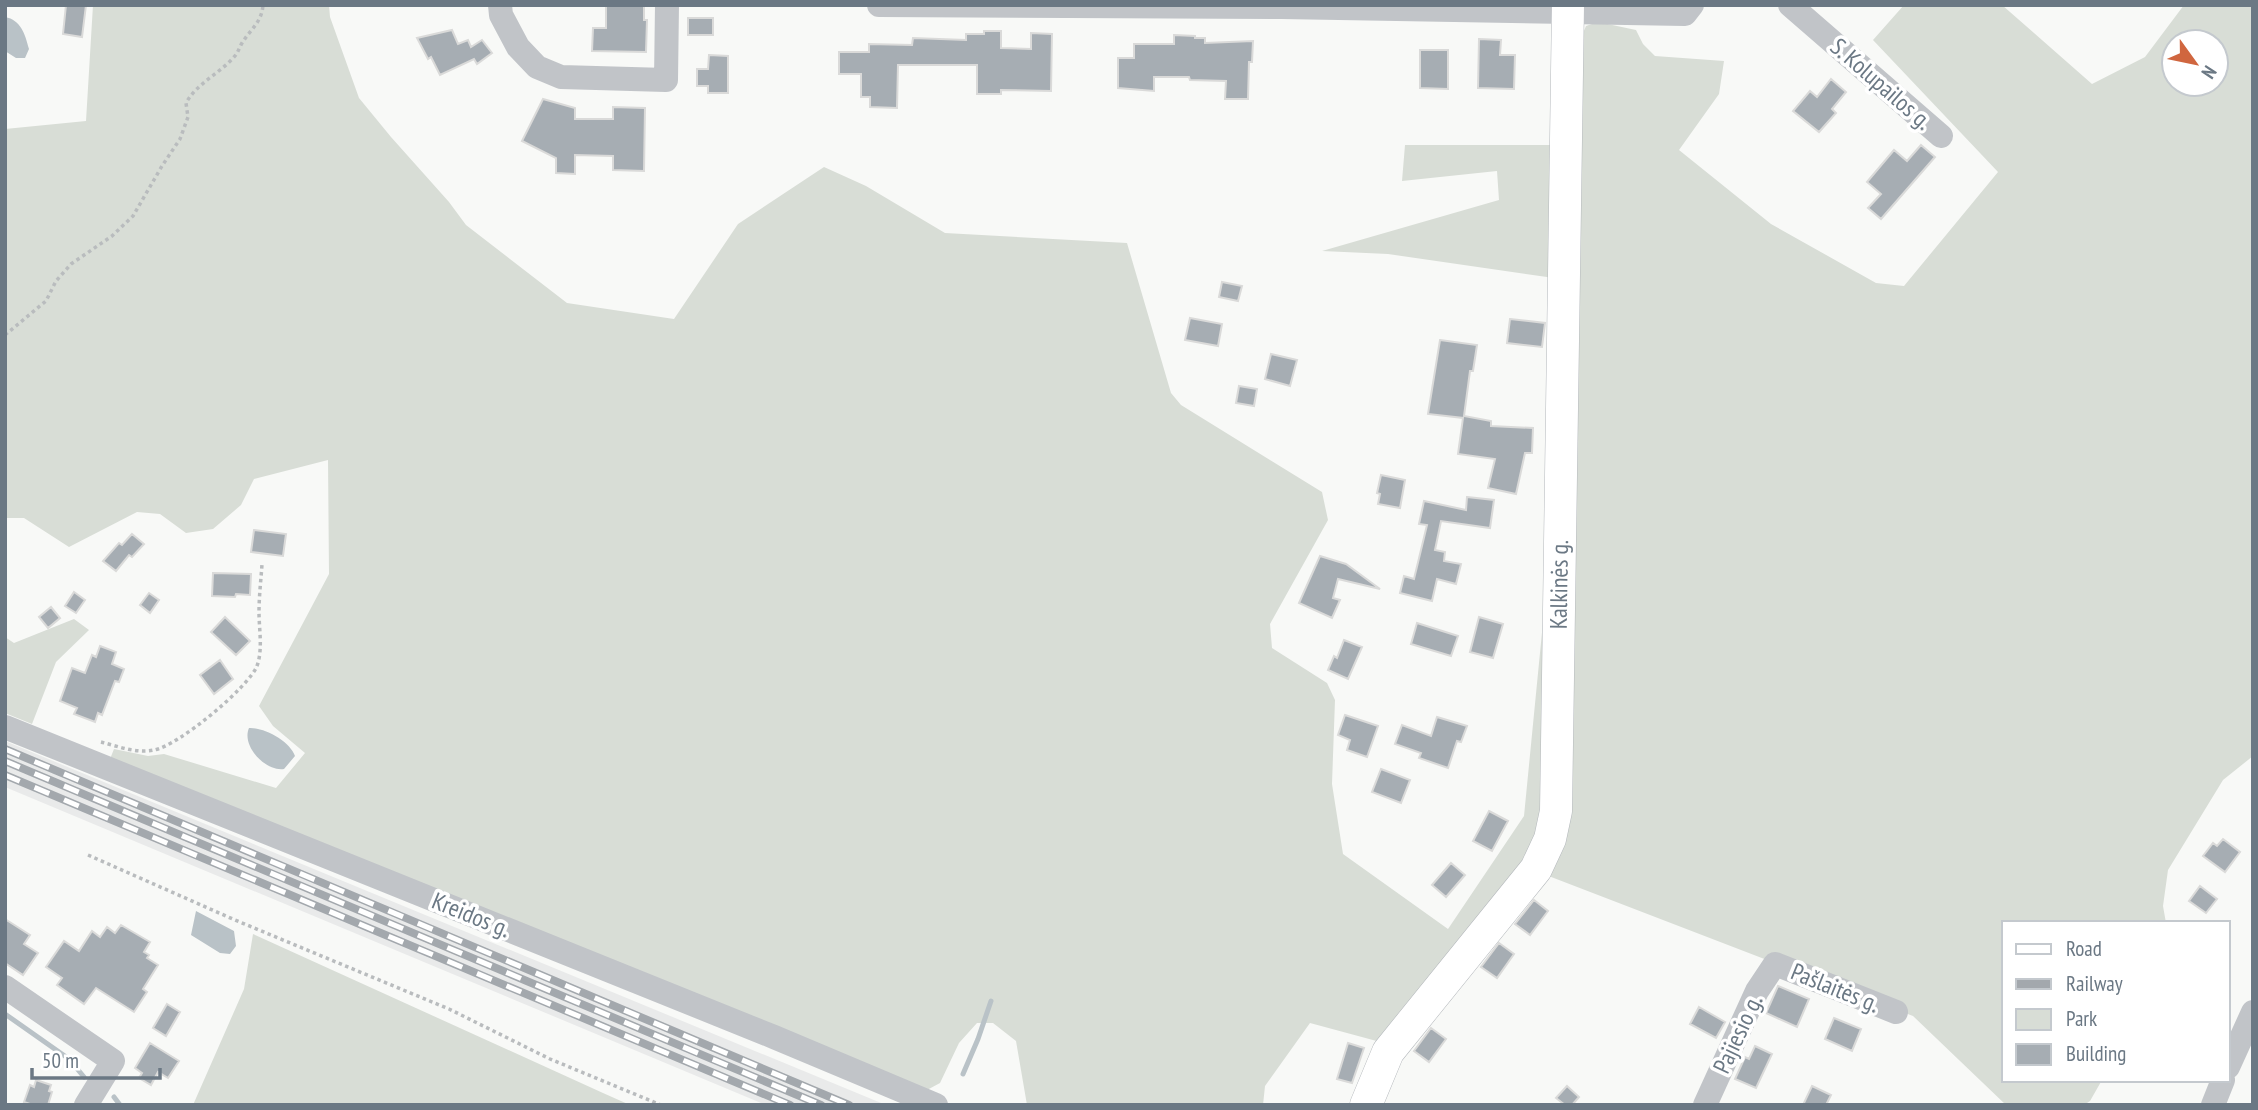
<svg xmlns="http://www.w3.org/2000/svg" width="2258" height="1110" viewBox="0 0 2258 1110" font-family="'PT Sans Narrow',sans-serif">
  <rect width="100%" height="100%" fill="#f8f9f7"/>
  <path fill="#e9eaea" d="M5,741L280,855L886,1105H766L5,787Z"/>
  <path fill="#d8ddd6" fill-rule="evenodd" d="M93,5H329L330,17L359,98L391,137L449,202L466,225L567,303L674,319L738,224L824,167L866,186L945,233L1127,243L1171,393L1181,405L1322,492L1328,520L1270,624L1272,648L1327,683L1335,700L1332,784L1343,854L1448,929L1524,816L1544,612L1543,829L1532,859L1384,1043L1310,1023L1265,1086L1263,1105H1027L1016,1041L993,1023H977L959,1043L940,1083L927,1090L110,759L114,749L148,756L164,754L276,788L305,753L273,726L259,706L329,574L328,460L254,479L241,505L213,529L186,533L160,514L137,512L69,547L24,518H5V129L86,121Z
    M1904,5H2002L2092,84L2145,57L2184,5H2253V756L2223,780L2168,870L2163,906L2166,923H2004V1080H2102L2090,1101L2084,1105H2006L1913,1016L1546,875L1581,38L1586,26L1598,22L1636,30L1643,44L1655,56L1724,61L1719,94L1679,150L1771,224L1876,283L1904,286L1998,172L1873,40ZM2174,42H2216V84H2174Z
    M1405,145H1551L1554,278L1388,254L1322,251L1499,200L1497,171L1402,181Z
    M74,619L89,630L56,662L32,724L5,713V637L14,643Z
    M253,934L603,1093L630,1105H193L244,989Z"/>
  <path fill="#b9c2c7" d="M5,17C21,20 25,34 29,49L25,58H16L5,51Z
    M249,728C264,727 290,741 295,756L284,769C266,772 241,746 249,728Z
    M196,911L234,931L236,946L230,954L220,953L191,935Z"/>
  <g fill="none" stroke-linecap="round" stroke-linejoin="round">
    <path stroke="#b9c2c7" stroke-width="5" d="M5,1014L69,1059L84,1077
      M963,1074L978,1039L991,1001
      M114,1097L120,1105"/>
  </g>
  <path fill="#a6adb3" stroke="#dadad9" stroke-width="2" d="M66,5H86L82,37L63,34Z
    M606,5H644V20H647L646,52L592,51L593,28H606Z
    M688,18H713V35H688Z
    M452,30L458,44L468,40L471,47L482,40L492,53L477,64L474,59L440,75L431,57L428,59L417,38Z
    M984,31H1001V48L1031,49V33L1052,34L1051,91L1001,90V94H977V65H898L897,108L870,107V97H861V74H839V52H869V44L912,45L913,38L966,40V34H984Z
    M1174,35L1195,36V38H1205V43L1253,41L1252,62H1249L1248,99H1225L1226,81L1190,80L1189,77H1154V91L1118,88V58H1134V44H1174Z
    M1479,39L1501,40L1500,55H1515L1514,89L1478,88Z
    M1420,50H1448V89L1420,88Z
    M709,55L728,56V93H708V86H697V69H708Z
    M1831,79L1846,92L1832,109L1836,113L1819,132L1793,111L1810,91L1817,97Z
    M543,99L575,108V119H613V107L645,108L644,171L613,170V156L575,155V174L556,173V158L522,141Z
    M1921,145L1935,157L1881,219L1868,208L1881,194L1867,182L1894,150L1907,161Z
    M1222,282L1242,286L1238,301L1219,297Z
    M1190,318L1222,324L1218,346L1185,340Z
    M1510,319L1545,323L1542,347L1507,343Z
    M1440,340L1477,345L1473,371H1470L1464,416L1491,421V426L1533,428L1532,453H1525L1516,494L1488,488L1495,459L1458,454L1463,418L1428,414Z
    M1271,354L1297,360L1290,386L1265,379Z
    M1239,386L1257,389L1254,406L1236,403Z
    M1381,475L1405,480L1400,508L1378,504L1380,494L1377,493Z
    M1467,497L1494,500L1490,528L1441,521L1435,550L1445,552L1444,561L1461,564L1456,584L1437,579L1432,601L1400,593L1404,576L1414,579L1427,525L1419,524L1424,501L1466,510Z
    M254,530L286,534L283,556L251,552Z
    M132,534L144,544L132,557L129,555L116,571L103,561L119,543L122,545Z
    M1320,556L1346,564L1380,589L1338,579L1333,598L1340,600L1332,618L1299,603Z
    M213,573L251,574L250,595L236,594L235,597L212,596Z
    M74,592L85,600L76,613L65,606Z
    M149,593L159,600L150,613L140,605Z
    M51,607L60,618L48,628L39,617Z
    M225,617L250,641L236,655L211,632Z
    M1479,617L1503,624L1493,658L1470,652Z
    M1417,623L1458,636L1451,656L1411,644Z
    M1344,640L1362,647L1348,679L1328,670L1334,656L1337,658Z
    M100,646L116,652L112,664L124,669L119,682L115,681L102,715L98,713L95,722L74,714L77,708L60,701L72,668L85,673L92,655L96,657Z
    M220,660L233,679L214,694L200,675Z
    M1345,715L1378,726L1367,757L1347,750L1350,740L1338,735Z
    M1437,717L1467,726L1461,742L1457,741L1448,768L1419,758L1421,753L1395,744L1402,725L1431,736Z
    M1381,769L1410,780L1401,803L1372,792Z
    M1489,811L1508,821L1492,851L1473,841Z
    M2223,839L2240,852L2225,872L2203,856L2213,843L2217,846Z
    M1451,863L1465,875L1446,897L1432,885Z
    M2200,886L2217,899L2206,913L2189,901Z
    M1534,900L1548,911L1530,935L1515,924Z
    M5,919L30,935L24,944L38,953L23,975L5,963Z
    M121,925L150,942L144,952L149,955L147,958L158,965L143,989L147,992L134,1012L96,988L84,1004L57,985L62,978L46,967L64,941L79,951L92,931L100,937L107,927L115,933Z
    M1499,943L1514,954L1497,978L1481,967Z
    M1778,986L1809,999L1797,1027L1766,1013Z
    M167,1004L180,1012L166,1036L153,1028Z
    M1699,1007L1725,1022L1716,1038L1690,1024Z
    M1834,1018L1861,1029L1852,1051L1825,1039Z
    M1431,1028L1446,1039L1429,1062L1414,1051Z
    M150,1043L179,1061L168,1078L158,1072L151,1085L139,1078L142,1073L135,1068Z
    M1348,1043L1364,1048L1352,1083L1337,1079Z
    M1755,1046L1772,1054L1756,1088L1735,1079L1745,1057L1749,1059Z
    M36,1080L51,1085L49,1091L52,1092L48,1105H33L24,1102L30,1085L34,1087Z
    M1567,1086L1579,1097L1572,1105H1565L1556,1098Z
    M1812,1086L1831,1095L1826,1105H1803Z"/>
  <g fill="none" stroke-linecap="round" stroke-linejoin="round">
    <g stroke="#b4b8bc" stroke-width="33">
      <g id="major">
        <path id="s1" d="M1366,1105L1388,1052L1536,869L1550,839L1556,811L1568,5"/>
      </g>
    </g>
    <path stroke="#b9bcbe" stroke-width="3.5" stroke-dasharray="3.5 3.5" stroke-linecap="butt" d="M5,335L46,301L56,281L71,264L112,236L133,216L162,166L180,139L188,117L186,103C197,83 219,74 234,57C238,53 239,48 242,43C250,30 262,22 263,5
      M101,742C117,746 137,754 154,750C178,746 248,688 257,666C263,649 259,630 259,612C259,596 261,580 262,564
      M88,855L235,920L449,1009L550,1059L661,1105"/>
    <path stroke="#c1c4c8" stroke-width="24" d="M500,5L501,15L518,47L537,67L561,77L666,80L667,5
      M879,5L1281,7L1685,14L1692,5
      M1790,5L1941,136
      M5,727L774,1037L936,1105
      M5,987L113,1061L86,1105
      M2228,1067L2253,1012
      M1705,1105L1757,991L1775,964L1896,1012
      M2213,1105L2223,1080"/>
    <use href="#major" stroke="#fff" stroke-width="32"/>
    <g stroke="#a3a8ad" stroke-width="8">
      <path id="rail" d="M5,749L849,1105
        M5,761L821,1105
        M5,775L790,1105"/>
    </g>
    <use href="#rail" stroke="#fff" stroke-width="5" stroke-dasharray="16" stroke-linecap="butt"/>
  </g>
  <g text-anchor="middle" stroke-width="7" stroke-linejoin="round" paint-order="stroke">
    <g font-size="24" fill="#6b7884" stroke="#fff">
      <text transform="translate(1881 84) rotate(41)" y="8">S. Kolupailos g.</text>
      <text dy="8" stroke="none"><textPath href="#s1" startOffset="581">Kalkinės g.</textPath></text>
      <text transform="translate(471 915) rotate(22)" y="8">Kreidos g.</text>
      <text transform="translate(1835 988) rotate(22)" y="8">Pašlaitės g.</text>
      <text transform="translate(1738 1034) rotate(-65)" y="8">Pajiesio g.</text>
    </g>
  </g>
  <rect width="2258" height="1110" fill="none" stroke="#6b7884" stroke-width="14"/>
  <rect x="2002" y="921" width="228" height="161" fill="#ffffff" stroke="#c4c9ce" stroke-width="2"/>
  <rect x="2016" y="944" width="35" height="10" fill="#ffffff" stroke="#c4c9ce" stroke-width="2"/>
  <text x="2066" y="956" font-size="21" fill="#6b7884">Road</text>
  <rect x="2016" y="979" width="35" height="10" fill="#a3a8ad" stroke="#c4c9ce" stroke-width="2"/>
  <text x="2066" y="991" font-size="21" fill="#6b7884">Railway</text>
  <rect x="2016" y="1009" width="35" height="21" fill="#d8ddd6" stroke="#c4c9ce" stroke-width="2"/>
  <text x="2066" y="1026" font-size="21" fill="#6b7884">Park</text>
  <rect x="2016" y="1044" width="35" height="21" fill="#a6adb3" stroke="#c4c9ce" stroke-width="2"/>
  <text x="2066" y="1061" font-size="21" fill="#6b7884">Building</text>
  <g transform="translate(2195 63) rotate(123)"><circle r="33" fill="#ffffff" stroke="#c4c9ce" stroke-width="2"/>
  <path d="M0-5L12 26L0 18L-12 26Z" fill="#d0663f"/>
  <text y="-10" font-size="19" font-weight="bold" text-anchor="middle" fill="#6b7884">N</text>
  </g>
  <path d="M32 1068v10h128v-10" fill="none" stroke="#6b7884" stroke-width="3.5"/>
  <text x="42" y="1068" font-size="21" fill="#6b7884" stroke="#ffffff" stroke-width="5" paint-order="stroke">50 m</text>
</svg>
